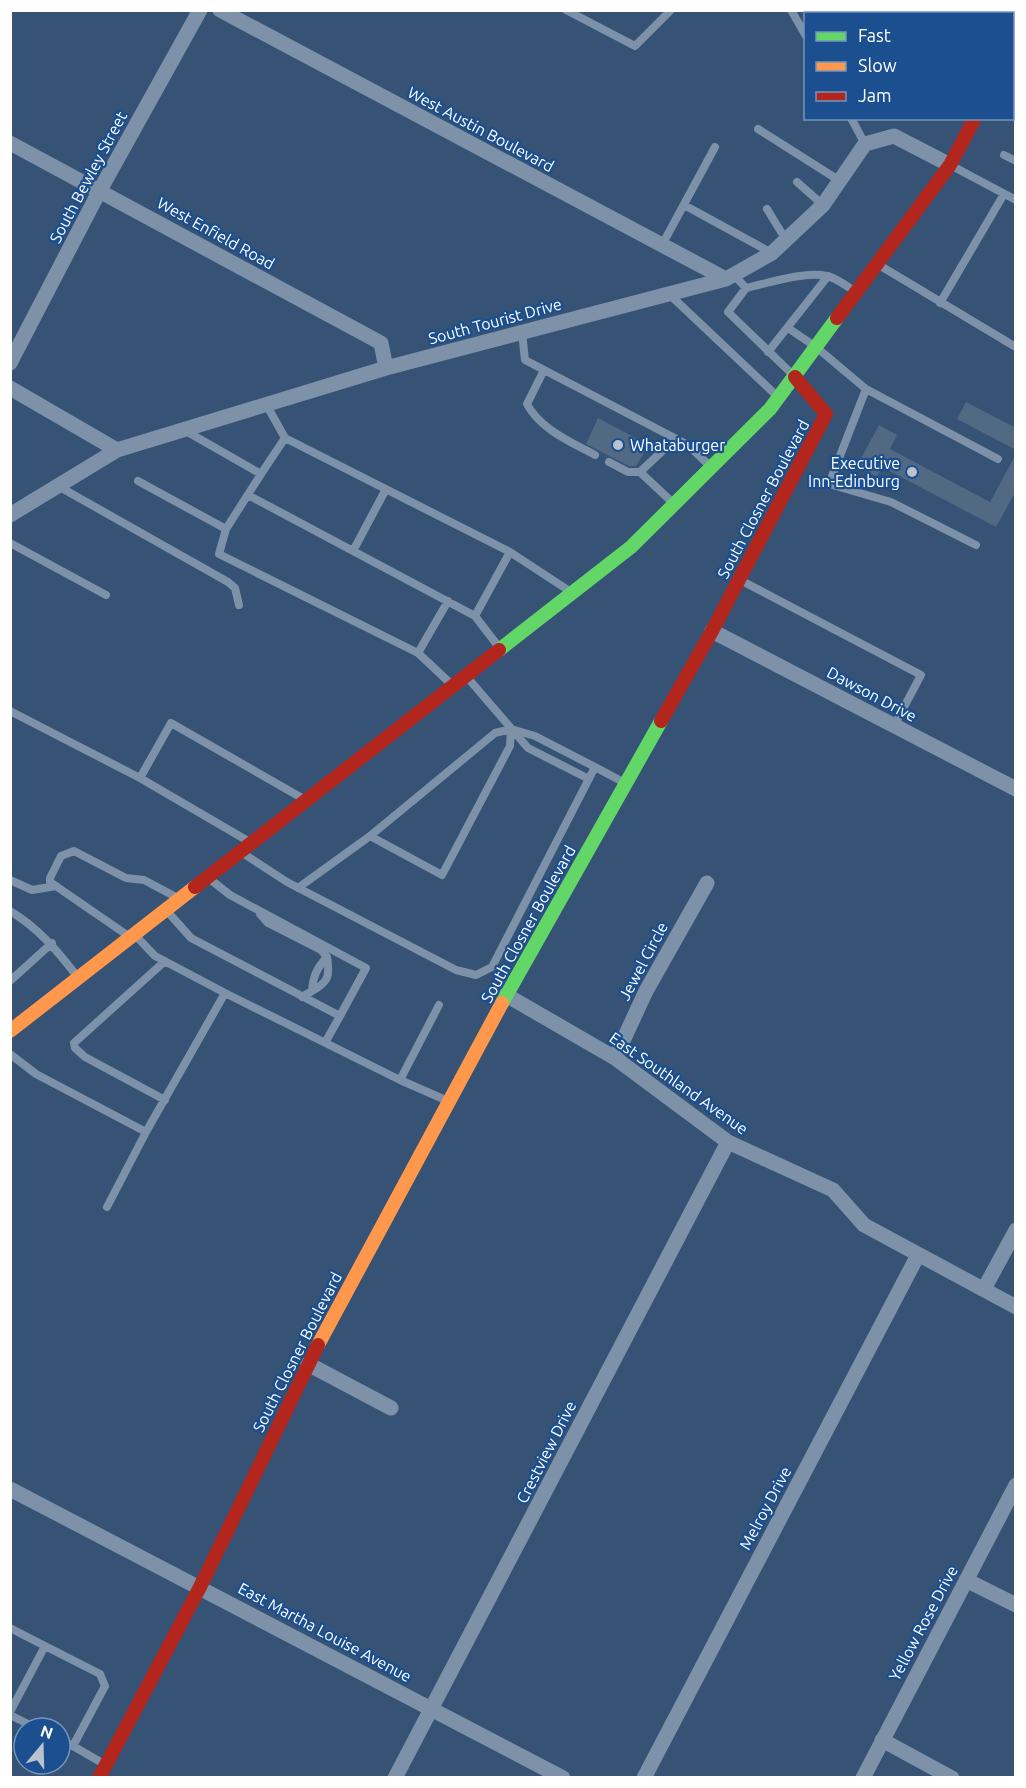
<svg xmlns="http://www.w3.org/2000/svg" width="1026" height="1788" viewBox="0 0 1026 1788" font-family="Ubuntu,sans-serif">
  <rect width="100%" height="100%" fill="#365274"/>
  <path fill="#526984" d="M966,402L1016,428V450L957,419Z
    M598,418L649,445L636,466H629L586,444Z
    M879,425L897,435L890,449L990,502L1016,454V491L996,527L882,467L877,477L857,466Z"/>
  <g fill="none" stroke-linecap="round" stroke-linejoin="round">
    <path stroke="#7d92a8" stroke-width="8" d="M566,10L635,46L671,10
      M791,10L806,36
      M1001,10L1007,14
      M1012,17L1016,18
      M851,118L865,144
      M758,129L840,181
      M1004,155L1016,161
      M954,167L1016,200
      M797,182L823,205
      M684,205L772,253
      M767,209L786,240
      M662,245L715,147
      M879,265L1014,346
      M733,274L746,288C769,283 804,271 827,276C836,278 845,285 853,290
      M746,288L728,312L792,374
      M670,295L777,396
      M940,303L1004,194
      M788,328L816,347L866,389L998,459
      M522,332L525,360L688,445L710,466
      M768,352L828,276
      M544,370L527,404C540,429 571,442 595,455
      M866,389L829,484L891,502L976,545
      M266,404L285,438L510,552
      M184,430L261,474L226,529
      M609,462L628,472H640L675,439
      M640,472L672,502
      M261,474L285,438
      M138,481L226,529L219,554L418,653L450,683
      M58,486L228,582L235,588L239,605
      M248,495L475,616L498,646
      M10,543L106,595
      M353,551L386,489
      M742,581L921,675L894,726
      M475,616L510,552L568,590
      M418,653L448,601
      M467,677L528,748L589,779
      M10,711L140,778
      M595,767L623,782
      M248,841L140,778L171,723L302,798
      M244,854L287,882L456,970L476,975L492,967L595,767L535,736L511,729L495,733L370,836L442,875L510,746L511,729
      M10,880L32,890L56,886
      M298,888L370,836
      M10,911C38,928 56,949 76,975
      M167,911L191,938L340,1016L366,968L230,895L211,880
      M260,914L268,923L321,950L327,957C317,968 313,976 312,991L302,997
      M127,935L50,882V878L61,856L74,851L126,878L144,880L176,897
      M10,981L52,943
      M312,991C329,982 330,975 327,957
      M225,993L400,1080L448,1101
      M326,1041L340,1016
      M10,1054L36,1074L146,1132L225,993L155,956L136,936
      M400,1080L439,1005
      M165,1100L85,1057L75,1048L74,1043L165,961
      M107,1207L146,1132
      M10,1628L45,1646
      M10,1712L45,1646L100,1674L105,1686L73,1746L104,1764
      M10,1715L36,1728
      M60,1740L73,1746"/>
    <path stroke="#7d92a8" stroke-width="15" d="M220,10L726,279
      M10,143L381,343L386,368
      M10,363L100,190L200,10
      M10,388L117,450
      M10,515L117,450L386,368L726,279L772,253L823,205L865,144L894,136L950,165
      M712,631L1016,789
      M506,995L615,1058L728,1142L833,1190L864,1225L1016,1307
      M615,1058L646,991L707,883
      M984,1289L1016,1230
      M308,1364L391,1408
      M10,1489L563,1778
      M966,1580L1016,1605
      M882,1740L952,1778
      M395,1778L728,1142
      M644,1778L918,1255
      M863,1778L1016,1485"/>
    <path stroke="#63d668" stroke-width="14" d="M499,650L631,547L770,409L837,318
      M502,1003L661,721"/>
    <path stroke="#ff974d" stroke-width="14" d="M1012,52L1016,46
      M10,1031L195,887
      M318,1345L502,1003"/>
    <path stroke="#b3261e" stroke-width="14" d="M837,318L950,165L975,118
      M661,721L712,631L826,414L795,377
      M195,887L499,650
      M99,1778L200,1587L318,1345"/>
  </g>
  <g fill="#b9c2ce" stroke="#1b4f8f" stroke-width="2">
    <circle cx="618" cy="445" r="6"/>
    <circle cx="912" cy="472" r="6"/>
  </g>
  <g text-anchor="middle" stroke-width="4.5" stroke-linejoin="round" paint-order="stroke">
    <g font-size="16" fill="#fff" stroke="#1b4f8f">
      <text transform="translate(481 129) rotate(28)" y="6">West Austin Boulevard</text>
      <text transform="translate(88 177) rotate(-62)" y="6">South Bewley Street</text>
      <text transform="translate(216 233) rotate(29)" y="6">West Enfield Road</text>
      <text transform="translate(495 321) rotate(-15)" y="6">South Tourist Drive</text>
      <text transform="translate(763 499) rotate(-62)" y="6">South Closner Boulevard</text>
      <text transform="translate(872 694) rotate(28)" y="6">Dawson Drive</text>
      <text transform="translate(528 924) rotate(-61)" y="6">South Closner Boulevard</text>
      <text transform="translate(643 961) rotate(-62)" y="6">Jewel Circle</text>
      <text transform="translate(679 1083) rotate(35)" y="6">East Southland Avenue</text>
      <text transform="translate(297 1352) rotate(-63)" y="6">South Closner Boulevard</text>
      <text transform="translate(546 1452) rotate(-63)" y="6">Crestview Drive</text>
      <text transform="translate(765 1508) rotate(-62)" y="6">Melroy Drive</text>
      <text transform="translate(923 1623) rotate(-62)" y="6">Yellow Rose Drive</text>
      <text transform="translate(325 1632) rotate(28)" y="6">East Martha Louise Avenue</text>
    </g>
    <g font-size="16" fill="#fff" stroke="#1b4f8f" text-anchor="start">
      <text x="630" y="451">Whataburger</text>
      <text x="900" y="469" text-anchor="end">Executive<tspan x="900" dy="18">Inn-Edinburg</tspan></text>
    </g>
  </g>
  <rect width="1026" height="1788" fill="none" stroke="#ffffff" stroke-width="24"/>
  <rect x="804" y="12" width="210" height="108" fill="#1b4f8f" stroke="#7695bc" stroke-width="1.5"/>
  <rect x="816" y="32" width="30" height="9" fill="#63d668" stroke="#7695bc" stroke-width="1.5"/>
  <text x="858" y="42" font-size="18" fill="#ffffff">Fast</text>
  <rect x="816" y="62" width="30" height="9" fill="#ff974d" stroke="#7695bc" stroke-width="1.5"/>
  <text x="858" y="72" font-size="18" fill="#ffffff">Slow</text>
  <rect x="816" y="92" width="30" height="9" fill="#b3261e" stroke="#7695bc" stroke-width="1.5"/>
  <text x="858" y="102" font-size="18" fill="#ffffff">Jam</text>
  <g transform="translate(42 1746) rotate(19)"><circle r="28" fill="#1b4f8f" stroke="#7695bc" stroke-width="1.5"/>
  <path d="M0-4.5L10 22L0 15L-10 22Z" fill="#b9c2ce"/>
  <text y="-9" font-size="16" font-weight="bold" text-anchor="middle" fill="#ffffff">N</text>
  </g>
</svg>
